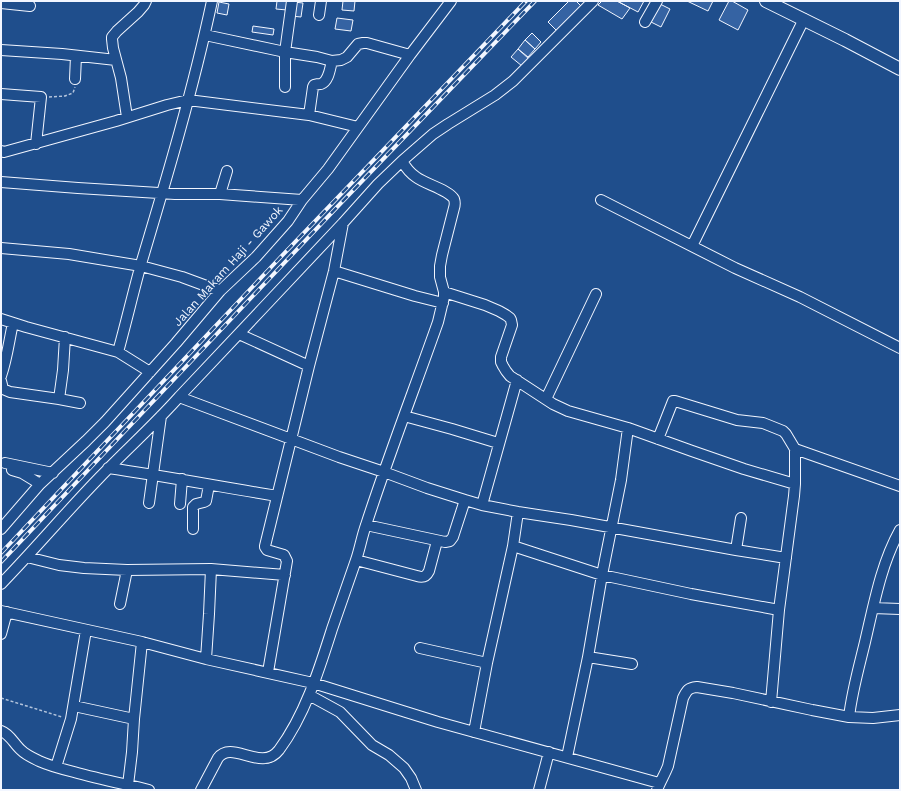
<svg xmlns="http://www.w3.org/2000/svg" width="901" height="791" viewBox="0 0 901 791" font-family="'Work Sans',sans-serif">
  <rect width="100%" height="100%" fill="#1f4e8c"/>
  <path fill="#3563a3" stroke="#f2f6ff" d="M277,1H288L287,10L276,9Z
    M343,1H355L354,11L342,10Z
    M569,1H576L581,6L557,31L548,22Z
    M602,1H617L630,8L622,19L598,5Z
    M617,1H644L638,12Z
    M687,1H713L708,11Z
    M729,1H732L748,10L738,30L719,20Z
    M219,2L229,4L227,15L217,13Z
    M294,2L303,3L301,17L291,16Z
    M660,4L670,9L661,27L651,22Z
    M337,18L353,20L351,31L335,29Z
    M253,26L274,29L273,35L252,32Z
    M532,33L541,42L535,49L525,40Z
    M525,40L535,49L528,57L518,49Z
    M518,49L529,59L522,66L511,57Z"/>
  <g fill="none" stroke-linecap="round" stroke-linejoin="round">
    <g stroke="#f2f6ff" stroke-width="12">
      <path id="minor" d="M1,3L30,6
        M319,15L321,1
        M645,22L657,1
        M205,35L285,52L317,57L332,61L341,60L347,57L358,44L363,43H367L410,55
        M1,50L62,54L116,60
        M75,79L76,56
        M285,87V52L292,1
        M1,94L41,97L36,144
        M309,115L313,87L314,85C317,84 319,84 321,84C329,81 330,68 332,61
        M127,117L121,78L113,48L112,39V37L117,31L138,12L144,5L146,1
        M1,151L4,152L116,121L167,105L188,100L309,115L358,127
        M1,182L78,188L175,194H220L302,200
        M220,194L227,171
        M601,200L735,268L800,297L900,348
        M692,246L804,19
        M1,248L69,254L141,266L182,277L220,291
        M334,271L415,296L443,303
        M444,292L485,305L499,311L506,315L510,318L511,320L512,325L501,357V362L503,366L506,371L510,376L553,404L568,411L628,428L692,451L744,469L795,484L794,496L779,610L771,702
        M1,319L26,327L118,352L150,372
        M239,334L309,366
        M118,352C126,323 133,293 141,264C167,177 193,90 212,1
        M1,376C7,359 9,341 13,323
        M1,381L3,389L10,392L59,399L80,403
        M179,397L339,457L384,472L427,488L465,500L482,505L518,512L571,520L736,550L786,558
        M59,399L63,370L65,337
        M546,399L596,294
        M404,416L452,429L498,443
        M658,439L673,401H675L737,420L763,423L783,431L786,434L795,449V484
        M795,449L900,486
        M5,463L53,473
        M108,468C165,476 221,487 277,496
        M12,470L22,473L40,484
        M149,503L161,416
        M180,504L182,479
        M482,505L517,380
        M366,525L445,542L450,541L453,537L465,500
        M1,529L40,484L86,441L105,422L176,343L220,291L256,257L288,221L302,200L328,169L410,55L451,1
        M193,529V507L196,504L204,502L206,501L209,485
        M513,546L602,575L691,594L779,610
        M736,550L741,518
        M27,557L59,565L84,568L127,570L211,569L285,575
        M356,560L417,576C423,578 426,577 429,571L437,541
        M1,584C35,549 66,512 100,477C126,450 154,425 179,397L263,308L343,223L378,184L402,161L433,134L448,124L495,95L513,81L593,1
        M120,604L127,570
        M873,608L900,609
        M1,611L142,642L206,659L313,683L438,722L659,783
        M1,634L7,612
        M420,648L487,663
        M588,657L632,664
        M206,659L209,614L211,569
        M268,672L287,561L284,555L267,550L265,547V546L309,366L334,271L343,223
        M309,695L340,712L372,745L389,755L404,768L411,778L416,790
        M74,706L134,719
        M849,717C852,691 859,667 865,642C874,604 881,564 900,530
        M1,731C10,734 14,744 21,750C26,755 33,758 39,761C50,766 62,769 74,772C99,779 124,784 149,790
        M474,732L487,663L513,546L518,512
        M567,757L588,657L602,575L621,480L628,428
        M56,767L71,719L86,630
        M128,785L132,752L134,719L142,642
        M201,790L218,758C232,739 261,773 279,750C305,715 319,670 332,629C340,606 348,583 356,560C360,548 362,536 366,525C388,457 414,390 438,322L444,297V292L440,277V266L442,255L454,208C455,205 455,202 454,199C449,190 425,184 416,177C410,173 406,168 402,161
        M539,790L549,752
        M657,790C660,782 665,774 668,766L683,698C687,690 688,688 697,687L733,693L812,710L849,717L873,718L900,715"/>
    </g>
    <g stroke="#f2f6ff" stroke-width="14">
      <path id="major" d="M766,1L845,40L900,69"/>
    </g>
    <path stroke="#b3c4dc" stroke-width="1.5" stroke-dasharray="3 2" stroke-linecap="butt" d="M49,97L65,96L73,93L75,87
      M1,698L62,717"/>
    <use href="#minor" stroke="#1f4e8c" stroke-width="10"/>
    <use href="#major" stroke="#1f4e8c" stroke-width="12"/>
    <g stroke="#f2f6ff" stroke-width="4">
      <path id="rail" d="M1,553L275,263L526,1
        M1,562L340,204L535,1"/>
    </g>
    <use href="#rail" stroke="#1f4e8c" stroke-width="2.5" stroke-dasharray="8" stroke-linecap="butt"/>
  </g>
  <g text-anchor="middle" stroke-width="3" stroke-linejoin="round" paint-order="stroke">
    <g font-size="12" fill="#f2f6ff" stroke="#1f4e8c">
      <text transform="translate(228 266) rotate(-48)" y="4">Jalan Makam Haji - Gawok</text>
    </g>
  </g>
  <rect width="901" height="791" fill="none" stroke="#f2f6ff" stroke-width="4"/>
</svg>
